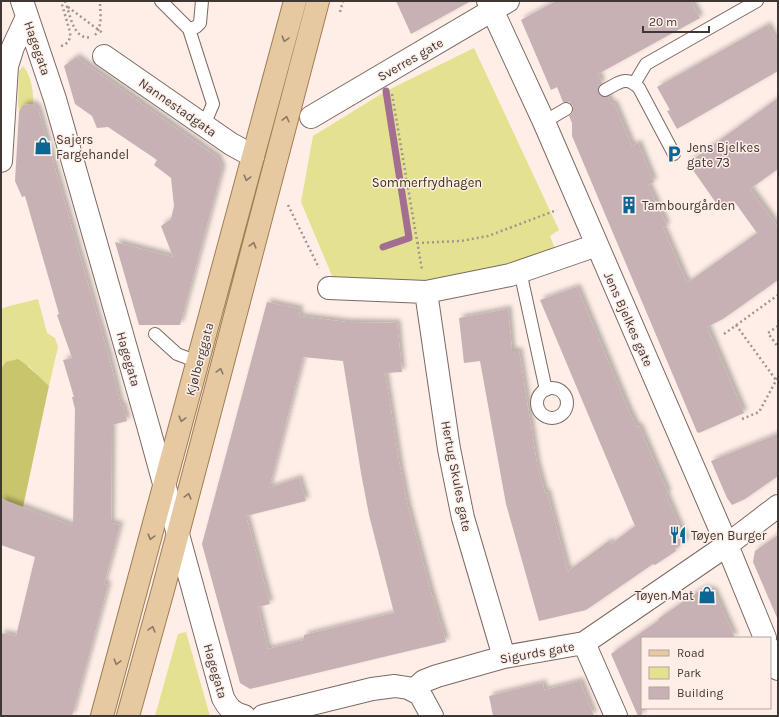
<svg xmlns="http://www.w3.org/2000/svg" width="779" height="717" viewBox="0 0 779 717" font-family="Karla,sans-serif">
  <defs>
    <filter id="shadow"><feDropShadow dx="3.5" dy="-3.5" stdDeviation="2" flood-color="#0004"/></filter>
  </defs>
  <rect width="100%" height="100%" fill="#feeee7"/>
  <path fill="#e4e190" d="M474,48L559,230L550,236L556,251L505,268L426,283L333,278L301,202L313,136L386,91Z
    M23,66C31,75 34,93 33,104L19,112L18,101L19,71Z
    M38,299L47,333L55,338L58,347L49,386L38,376L29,366L1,369V309L9,306Z
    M186,632L210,716H155L178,634Z"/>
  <path fill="#c9c56c" d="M18,359C30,367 39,377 49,386L23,507L1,499V369L6,362Z"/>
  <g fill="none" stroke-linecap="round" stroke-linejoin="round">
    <path stroke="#a36e92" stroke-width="7" d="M383,247L409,238L386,91"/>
  </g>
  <path fill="#c7b1b4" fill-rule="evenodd" filter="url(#shadow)" d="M396,1H471L411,34Z
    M556,1H691L700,18L598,74L602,83L598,86V90L599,94L601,97H608L611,104L614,103L632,146L638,143L654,182L648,185L667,226L663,228L687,283L757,233L734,201L721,210L688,163L778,98V169L750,189L778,227V280L723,319L707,327L744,413L699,433L697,432L572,136V123L569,116L573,112V106L569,102H563L557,87L551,90L521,20Z
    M767,25L778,43V71L677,129L667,111L670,110L657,87Z
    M76,57L218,158L222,169L180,325H139L115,242L173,257L161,226L171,219L174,206L171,178L154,165L157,160L108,127L97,128L92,116L75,104L64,66Z
    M33,104L38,109L109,357L121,406L123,405L127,421L112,425L111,523L120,525L104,584L108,585L72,716H1V633L16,636L35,557L1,545V499L73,526L75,409L72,397H74L63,360L72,358L57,315L59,314L25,196L22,197L15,181L19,112L23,105Z
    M577,287L629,411L637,427L639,426L668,493L666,495L686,541L675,549L676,551L655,565L653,564L586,610L539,621L506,504L480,361L464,363L459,318L508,309L512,351H519L537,464L545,493L547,492L568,571L609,541L611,544L635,526L540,300Z
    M267,302L300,309L299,316L346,322L397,323L402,372L385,373L400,467L408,507L430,589L446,642L250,689L240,683L202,544ZM303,357L343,361L361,473L369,515L394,613L304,635V640L268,649L258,607L270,604L246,516L306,501L299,478L269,488Z
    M778,434V476L745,499L732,505L727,498L711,461Z
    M778,535V620L753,562L755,551Z
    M703,588L714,591L735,638H642V716H638L611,654L659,620L658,619Z
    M580,681L594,716H493L489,696L543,683L544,690Z"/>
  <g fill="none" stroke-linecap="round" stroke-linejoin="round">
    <g stroke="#7c6a63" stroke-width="14">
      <path id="lane" d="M161,1L189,29L213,104L204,125
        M189,29L196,27L200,23L202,1
        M634,84L646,64L757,1
        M605,90C619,83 626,75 639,88L674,154
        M544,122L566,109
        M520,271L546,390
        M155,334L177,354L198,362
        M537 403a15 15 0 1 1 30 0a15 15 0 1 1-30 0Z"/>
    </g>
    <g stroke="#7c6a63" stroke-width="24">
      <path id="street" d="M22,1L55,99L149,429L223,698C228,708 233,713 244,716
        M488,1L544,122L727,545L765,638
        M104,56L231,144L253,156
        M311,117L508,1
        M1,161L7,66L13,47L27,17
        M329,288L426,292L510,275L597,245
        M426,292L449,449L463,518L504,657
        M584,643L616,716
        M770,649L778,669
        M414,690L424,681L437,676L504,657L584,643L727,545L778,506
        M263,716L372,689L395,686L408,688L420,694L432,716"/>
    </g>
    <g stroke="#a07e53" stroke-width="24">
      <path id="primary" d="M102,716L295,1
        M128,716L163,590L318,1"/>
    </g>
    <path stroke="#a29691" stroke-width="2.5" stroke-dasharray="2 3" stroke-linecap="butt" d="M65,1C70,13 73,41 91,37
      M68,7L104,34
      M340,12L343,1
      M95,35C103,26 100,12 100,1
      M61,46C68,44 71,39 70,32L61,1
      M392,94L422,270
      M288,205L319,268
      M417,243L461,241L488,236L557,210
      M736,325L776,380
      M778,326L768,333L778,347
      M724,334L778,295
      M742,419L759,412L778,377"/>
    <use href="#lane" stroke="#fff" stroke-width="12"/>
    <use href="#street" stroke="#fff" stroke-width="22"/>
    <use href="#primary" stroke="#e6c9a1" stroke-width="22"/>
  </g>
  <defs><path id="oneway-chevron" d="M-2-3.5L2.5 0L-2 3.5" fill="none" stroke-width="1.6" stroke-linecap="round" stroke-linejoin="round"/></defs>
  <g stroke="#8a7965">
    <use href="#oneway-chevron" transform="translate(285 39) rotate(106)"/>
    <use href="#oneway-chevron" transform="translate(286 119) rotate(-76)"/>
    <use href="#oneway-chevron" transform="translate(247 178) rotate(105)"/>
    <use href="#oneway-chevron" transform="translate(253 245) rotate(-75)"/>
    <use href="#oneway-chevron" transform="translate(220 371) rotate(-75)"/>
    <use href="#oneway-chevron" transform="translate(182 419) rotate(105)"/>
    <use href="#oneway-chevron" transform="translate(188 496) rotate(-75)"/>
    <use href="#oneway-chevron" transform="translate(151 537) rotate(105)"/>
    <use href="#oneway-chevron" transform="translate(152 629) rotate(-74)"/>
    <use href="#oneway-chevron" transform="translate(117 662) rotate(105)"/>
  </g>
  <defs>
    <g id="shop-bare" transform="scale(1.38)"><path d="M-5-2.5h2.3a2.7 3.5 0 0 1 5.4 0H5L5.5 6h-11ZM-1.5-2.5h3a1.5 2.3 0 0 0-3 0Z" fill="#0b6696" stroke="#feeee7" stroke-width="2.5" paint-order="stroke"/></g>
    <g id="parking-bare" transform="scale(1.38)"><path d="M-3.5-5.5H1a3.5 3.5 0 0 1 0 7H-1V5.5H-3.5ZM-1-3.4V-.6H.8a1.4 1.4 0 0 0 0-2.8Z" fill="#0b6696" stroke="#feeee7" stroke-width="2.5" paint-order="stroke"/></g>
    <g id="building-bare" transform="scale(1.38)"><path d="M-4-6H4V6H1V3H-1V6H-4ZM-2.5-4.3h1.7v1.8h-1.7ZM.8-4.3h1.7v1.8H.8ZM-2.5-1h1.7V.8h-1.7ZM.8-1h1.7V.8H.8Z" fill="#0b6696" stroke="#feeee7" stroke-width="2.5" paint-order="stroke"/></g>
    <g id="restaurant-bare" transform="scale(1.38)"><path d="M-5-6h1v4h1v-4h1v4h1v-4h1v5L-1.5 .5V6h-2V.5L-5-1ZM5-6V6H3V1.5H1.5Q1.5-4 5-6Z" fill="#0b6696" stroke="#feeee7" stroke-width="2.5" paint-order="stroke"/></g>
  </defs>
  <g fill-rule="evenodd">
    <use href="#shop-bare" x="43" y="146"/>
    <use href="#parking-bare" x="674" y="154"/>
    <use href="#building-bare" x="629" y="205"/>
    <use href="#restaurant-bare" x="678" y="535"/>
    <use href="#shop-bare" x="707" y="595"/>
  </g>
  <g text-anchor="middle" stroke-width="3" stroke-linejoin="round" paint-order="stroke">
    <g font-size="13" fill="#3f3734" stroke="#feeee7">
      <text transform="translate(38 48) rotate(71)" y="5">Hagegata</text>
      <text transform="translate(410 59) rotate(-30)" y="5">Sverres gate</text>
      <text transform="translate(178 107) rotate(35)" y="5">Nannestadgata</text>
      <text transform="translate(629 319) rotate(66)" y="5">Jens Bjelkes gate</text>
      <text transform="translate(129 359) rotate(74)" y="5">Hagegata</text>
      <text transform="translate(199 359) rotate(-75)" y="5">Kjølberggata</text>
      <text transform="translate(457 476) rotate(79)" y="5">Hertug Skules gate</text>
      <text transform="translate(537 652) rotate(-10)" y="5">Sigurds gate</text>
      <text transform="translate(216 671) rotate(74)" y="5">Hagegata</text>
    </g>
    <g font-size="13" fill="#3f3734" stroke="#feeee7" text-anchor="start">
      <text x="56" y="144">Sajers<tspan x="56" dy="15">Fargehandel</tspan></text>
      <text x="687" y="152">Jens Bjelkes<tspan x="687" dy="15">gate 73</tspan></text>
      <text x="642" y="210">Tambourgården</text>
      <text x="691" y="540">Tøyen Burger</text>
      <text x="694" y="600" text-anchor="end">Tøyen Mat</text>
    </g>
    <g font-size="13" fill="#36340e" stroke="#feeee7">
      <text x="427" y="187">Sommerfrydhagen</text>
    </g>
  </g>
  <rect width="779" height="717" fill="none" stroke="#3f3734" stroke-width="4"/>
  <rect x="641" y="637" width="130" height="72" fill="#feeee7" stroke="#b2a59f"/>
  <rect x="649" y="650" width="20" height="6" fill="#e6c9a1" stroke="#b2a59f"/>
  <text x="677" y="657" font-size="12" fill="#3f3734">Road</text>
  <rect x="649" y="667" width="20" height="12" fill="#e4e190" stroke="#b2a59f"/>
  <text x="677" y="677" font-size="12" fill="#3f3734">Park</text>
  <rect x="649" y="687" width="20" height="12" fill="#c7b1b4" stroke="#b2a59f"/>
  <text x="677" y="697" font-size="12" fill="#3f3734">Building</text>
  <path d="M643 26v6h66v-6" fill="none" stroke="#3f3734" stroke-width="2"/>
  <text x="649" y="26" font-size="12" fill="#3f3734" stroke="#feeee7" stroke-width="3" paint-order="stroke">20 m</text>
</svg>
